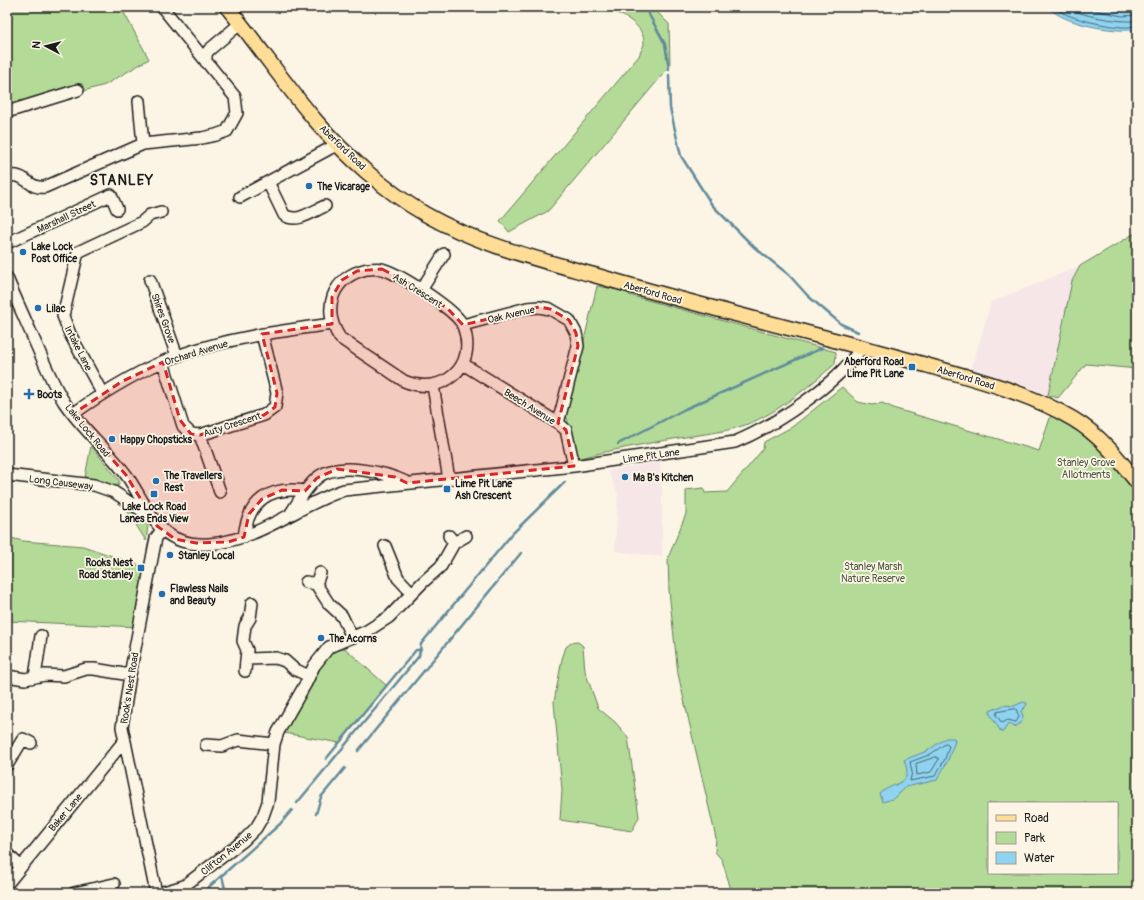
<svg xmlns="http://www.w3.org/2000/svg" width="1144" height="900" viewBox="0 0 1144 900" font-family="Pangolin,sans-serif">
  <rect width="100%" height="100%" fill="#fcf5e5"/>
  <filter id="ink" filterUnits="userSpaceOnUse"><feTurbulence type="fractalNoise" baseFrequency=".025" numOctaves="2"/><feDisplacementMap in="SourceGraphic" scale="8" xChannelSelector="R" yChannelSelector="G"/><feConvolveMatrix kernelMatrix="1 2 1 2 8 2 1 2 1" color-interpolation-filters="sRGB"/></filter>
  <g filter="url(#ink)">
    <path fill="#f6e6e8" d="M1080,266L1072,281L1048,395L1015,382L971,371L991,302Z
      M660,461L662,492V557L615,551L618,494L608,471Z"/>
    <path fill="#b3db97" stroke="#687c5a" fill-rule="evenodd" d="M7,7H124L122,9L149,59L105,85L7,112Z
      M604,7H652L669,24L670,66L548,211L509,232L500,221L639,56C640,52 643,48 644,44C645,23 619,14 604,7Z
      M1137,232V369L1086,364L1058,398L1048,395L1072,281L1080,266Z
      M597,286L630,292L629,295L836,352L835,364C810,385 784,408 753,422C730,432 703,434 679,438C644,444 610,450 577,459L566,415Z
      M842,387L858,402L872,405L882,403L896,409L1039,451L1051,415L1079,431L1099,447L1137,495V893H732L722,860L715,852L716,838L678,674L669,591L668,558L686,514V490L703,488L705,493L727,492L763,449L764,442L792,427ZM989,803H1117V873H989Z
      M91,446L119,480V485L113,486L85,477Z
      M125,507L138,515L148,526L146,541Z
      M7,537L23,541L83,546L150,569L139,627L7,621Z
      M578,642L583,646L585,671L598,708L615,722L628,737L639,817L632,831L560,820L562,790L554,702L562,659L566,647L571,643Z
      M339,643L387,686L340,743L278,732L306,683Z"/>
    <path fill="#8fd3f0" stroke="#618a9b" d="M1048,7H1137V30C1113,32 1065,25 1048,7Z
      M1023,702L1027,703L1026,706L1021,711L1023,716L1022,722L1015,727L1008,724L1003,732H1001L990,714V711L1004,705L1014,706Z
      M946,738H954L955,741L948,760L937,780L906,787L895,798L883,802L880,794C892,781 915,787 904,760L927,751Z"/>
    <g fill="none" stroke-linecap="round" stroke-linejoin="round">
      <path stroke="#4a6571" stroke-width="1" d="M1054,7C1064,18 1106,26 1122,27C1127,28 1132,26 1137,26
        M1062,7C1087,16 1111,22 1137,21
        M1080,7L1122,16L1137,15
        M1016,709L1019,717L1016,722L1008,720L1002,723L996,715L997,712Z
        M946,744L949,746L945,759L935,776L910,781L912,772L910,762L929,755Z
        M936,757L939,759L931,772L917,775L916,764Z"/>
      <path stroke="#618a9b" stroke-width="2.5" d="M638,7L647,11L665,44L669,69
        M669,75L670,108L681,156L712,205L754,247L789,275L808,296L841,324L858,332
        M618,444L685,409L822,348
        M358,751L521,553
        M326,759L416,650H421
        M297,803L419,656L421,644L463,593L513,533L565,482
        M316,814L321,797L345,768
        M222,876L226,893
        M202,893L280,824L292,810"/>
      <g stroke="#1c1c1c" stroke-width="14">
        <path id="minor" d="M206,62V54L209,50L241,23
          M139,101L143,144
          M7,112L78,90
          M7,177C26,171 28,190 45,187L143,144L202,138L216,135L227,131L237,113L235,97L162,7
          M268,182L284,215C297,224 313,211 325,206
          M240,197L338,144
          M7,243L111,195L117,209
          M367,269C372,269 377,268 382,269C398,273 458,311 463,326C479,367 442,397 404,381L340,338C321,309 332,277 367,269Z
          M7,278C16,300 26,321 35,342C44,362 52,383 64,402C82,429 108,450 127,476C151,511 157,547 209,544C258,541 298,505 344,490L574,466L735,442C776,425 837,384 862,347
          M150,280L177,356
          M421,290L444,254
          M463,325L527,308L539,307L550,309L569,320L576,333L578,346L558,423
          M163,362L183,426L191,434L200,435L264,415L275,407L277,393L262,334
          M463,364L558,423L566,430L574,466
          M433,386L449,479
          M102,393L70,334L63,316L78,252L142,222L150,215L161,212
          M73,414C105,391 139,370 177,356C227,338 280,331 332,324
          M200,435L220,492
          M7,475L94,485L114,492L147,514
          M291,513C299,501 306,487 317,478C337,461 385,472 406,482
          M449,536L454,543L466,536
          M244,537C248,500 270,486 305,491
          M385,546L398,578L412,593
          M306,582L316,584L320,573
          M316,584L329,604L342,616L352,637
          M246,659L276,658L285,661L294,669L309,676
          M245,671L247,650L243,641L245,626L250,618L252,603
          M7,676L25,679L45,675L64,676L86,669H94L130,675
          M35,677L41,636
          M206,745L222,746L238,740L274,744
          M7,765L23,739L31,743
          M7,854L20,866
          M7,884L124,741
          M74,893L114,884
          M156,893L122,727L130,675L154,548L156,538L162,530
          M160,893L184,886L243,841L256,828L263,816L268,802L274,744L278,732L306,683L314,666L329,647L367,631L389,617L422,583L441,566L454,543"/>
      </g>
      <g stroke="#1c1c1c" stroke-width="17">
        <path id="major" d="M227,7C258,44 284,84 316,121C345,155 385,191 425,214C477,244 537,259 594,275C699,306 804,331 908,360C961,375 1027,391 1073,419C1100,435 1118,458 1137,482"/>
      </g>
      <use href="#minor" stroke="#fcf5e5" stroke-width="11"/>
      <use href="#major" stroke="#ffdd96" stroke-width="14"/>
    </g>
  </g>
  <path fill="#d62828" fill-opacity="0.2" stroke="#d62828" stroke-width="3" stroke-dasharray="8 5" stroke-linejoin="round" d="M382,269L421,290L448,309L463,325L539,307L550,309L569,320L576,333L578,346L558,423L566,430L574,466L407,483L395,477L337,469L317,478L305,491L282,490L262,499L249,514L244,537L228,542L196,543L175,539L157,526L126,475L73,414L121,382L163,362L180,420L191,434L200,435L264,415L275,407L277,393L262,334L332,324V297L342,280L357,271Z"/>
  <g fill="#1f6fb2" stroke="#fcf5e5" stroke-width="1.5">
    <circle cx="309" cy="186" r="4"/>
    <circle cx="23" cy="252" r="4"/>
    <circle cx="38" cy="308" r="4"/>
    <rect x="908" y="363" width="8" height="8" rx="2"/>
    <path d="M27 388h4v4h4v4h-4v4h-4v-4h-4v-4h4z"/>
    <circle cx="112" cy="439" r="4"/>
    <circle cx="625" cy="477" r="4"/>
    <circle cx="156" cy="481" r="4"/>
    <rect x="443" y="485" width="8" height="8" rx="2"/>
    <rect x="150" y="490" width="8" height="8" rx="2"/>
    <circle cx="170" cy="555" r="4"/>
    <rect x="137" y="564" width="8" height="8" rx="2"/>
    <circle cx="162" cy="594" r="4"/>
    <circle cx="321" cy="638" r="4"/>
  </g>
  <g text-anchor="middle" stroke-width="3.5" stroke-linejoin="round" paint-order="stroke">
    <g font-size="10" fill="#1c1c1c" stroke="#fcf5e5">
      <text transform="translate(343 147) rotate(44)" y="4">Aberford Road</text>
      <text transform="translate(66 216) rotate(-25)" y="4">Marshall Street</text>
      <text transform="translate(418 290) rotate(32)" y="4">Ash Crescent</text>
      <text transform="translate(653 292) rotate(16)" y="4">Aberford Road</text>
      <text transform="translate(511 314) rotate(-13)" y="4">Oak Avenue</text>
      <text transform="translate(164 318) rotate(70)" y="4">Shires Grove</text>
      <text transform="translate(79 348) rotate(63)" y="4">Intake Lane</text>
      <text transform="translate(196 352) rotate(-17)" y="4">Orchard Avenue</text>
      <text transform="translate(966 377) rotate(17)" y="4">Aberford Road</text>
      <text transform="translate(530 406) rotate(32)" y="4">Beech Avenue</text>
      <text transform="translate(232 424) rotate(-18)" y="4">Auty Crescent</text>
      <text transform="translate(88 430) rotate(51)" y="4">Lake Lock Road</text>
      <text transform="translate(651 455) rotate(-8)" y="4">Lime Pit Lane</text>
      <text transform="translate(61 482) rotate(7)" y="4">Long Causeway</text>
      <text transform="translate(129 688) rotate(-81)" y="4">Rook's Nest Road</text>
      <text transform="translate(65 812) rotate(-50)" y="4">Baker Lane</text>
      <text transform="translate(226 853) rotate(-39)" y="4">Clifton Avenue</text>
    </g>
    <g font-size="10" font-weight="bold" fill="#1c1c1c" stroke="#fcf5e5" text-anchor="start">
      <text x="317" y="190">The Vicarage</text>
      <text x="31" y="250">Lake Lock<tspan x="31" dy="12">Post Office</tspan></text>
      <text x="46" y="312">Lilac</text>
      <text x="904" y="365" text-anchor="end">Aberford Road<tspan x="904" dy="12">Lime Pit Lane</tspan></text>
      <text x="37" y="398">Boots</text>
      <text x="120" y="443">Happy Chopsticks</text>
      <text x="164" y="479">The Travellers<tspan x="164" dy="12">Rest</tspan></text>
      <text x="633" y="481">Ma B's Kitchen</text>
      <text x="455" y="487">Lime Pit Lane<tspan x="455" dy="12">Ash Crescent</tspan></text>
      <text x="154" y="510" text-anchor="middle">Lake Lock Road<tspan x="154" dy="12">Lanes Ends View</tspan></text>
      <text x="178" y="559">Stanley Local</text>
      <text x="133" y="566" text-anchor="end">Rooks Nest<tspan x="133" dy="12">Road Stanley</tspan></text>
      <text x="170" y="592">Flawless Nails<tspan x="170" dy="12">and Beauty</tspan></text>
      <text x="329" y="642">The Acorns</text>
    </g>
    <g font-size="10" fill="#495541" stroke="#fcf5e5">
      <text x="1086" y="466">Stanley Grove<tspan x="1086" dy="12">Allotments</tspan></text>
      <text x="873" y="570">Stanley Marsh<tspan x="873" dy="12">Nature Reserve</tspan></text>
    </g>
    <g font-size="14" font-weight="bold" letter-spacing="1" fill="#1c1c1c" stroke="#fcf5e5">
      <text x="122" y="185">STANLEY</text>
    </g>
  </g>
  <rect width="1144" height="900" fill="none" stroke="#fcf5e5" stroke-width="24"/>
  <rect x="12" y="12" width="1120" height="876" fill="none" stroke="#1c1c1c" stroke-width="1.5" filter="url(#ink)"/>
  <rect x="988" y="802" width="130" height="72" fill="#fcf5e5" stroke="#a29e95"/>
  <rect x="996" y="815" width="20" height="6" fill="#ffdd96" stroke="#a29e95"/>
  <text x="1024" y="822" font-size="12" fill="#1c1c1c">Road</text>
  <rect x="996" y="832" width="20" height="12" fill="#b3db97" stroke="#a29e95"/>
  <text x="1024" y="842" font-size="12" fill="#1c1c1c">Park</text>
  <rect x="996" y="852" width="20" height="12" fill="#8fd3f0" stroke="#a29e95"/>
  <text x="1024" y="862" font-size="12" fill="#1c1c1c">Water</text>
  <g transform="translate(46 46) rotate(277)" stroke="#fcf5e5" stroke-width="3" paint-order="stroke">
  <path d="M0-3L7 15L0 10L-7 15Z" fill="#1c1c1c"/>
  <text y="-6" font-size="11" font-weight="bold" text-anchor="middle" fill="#1c1c1c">N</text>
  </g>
</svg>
